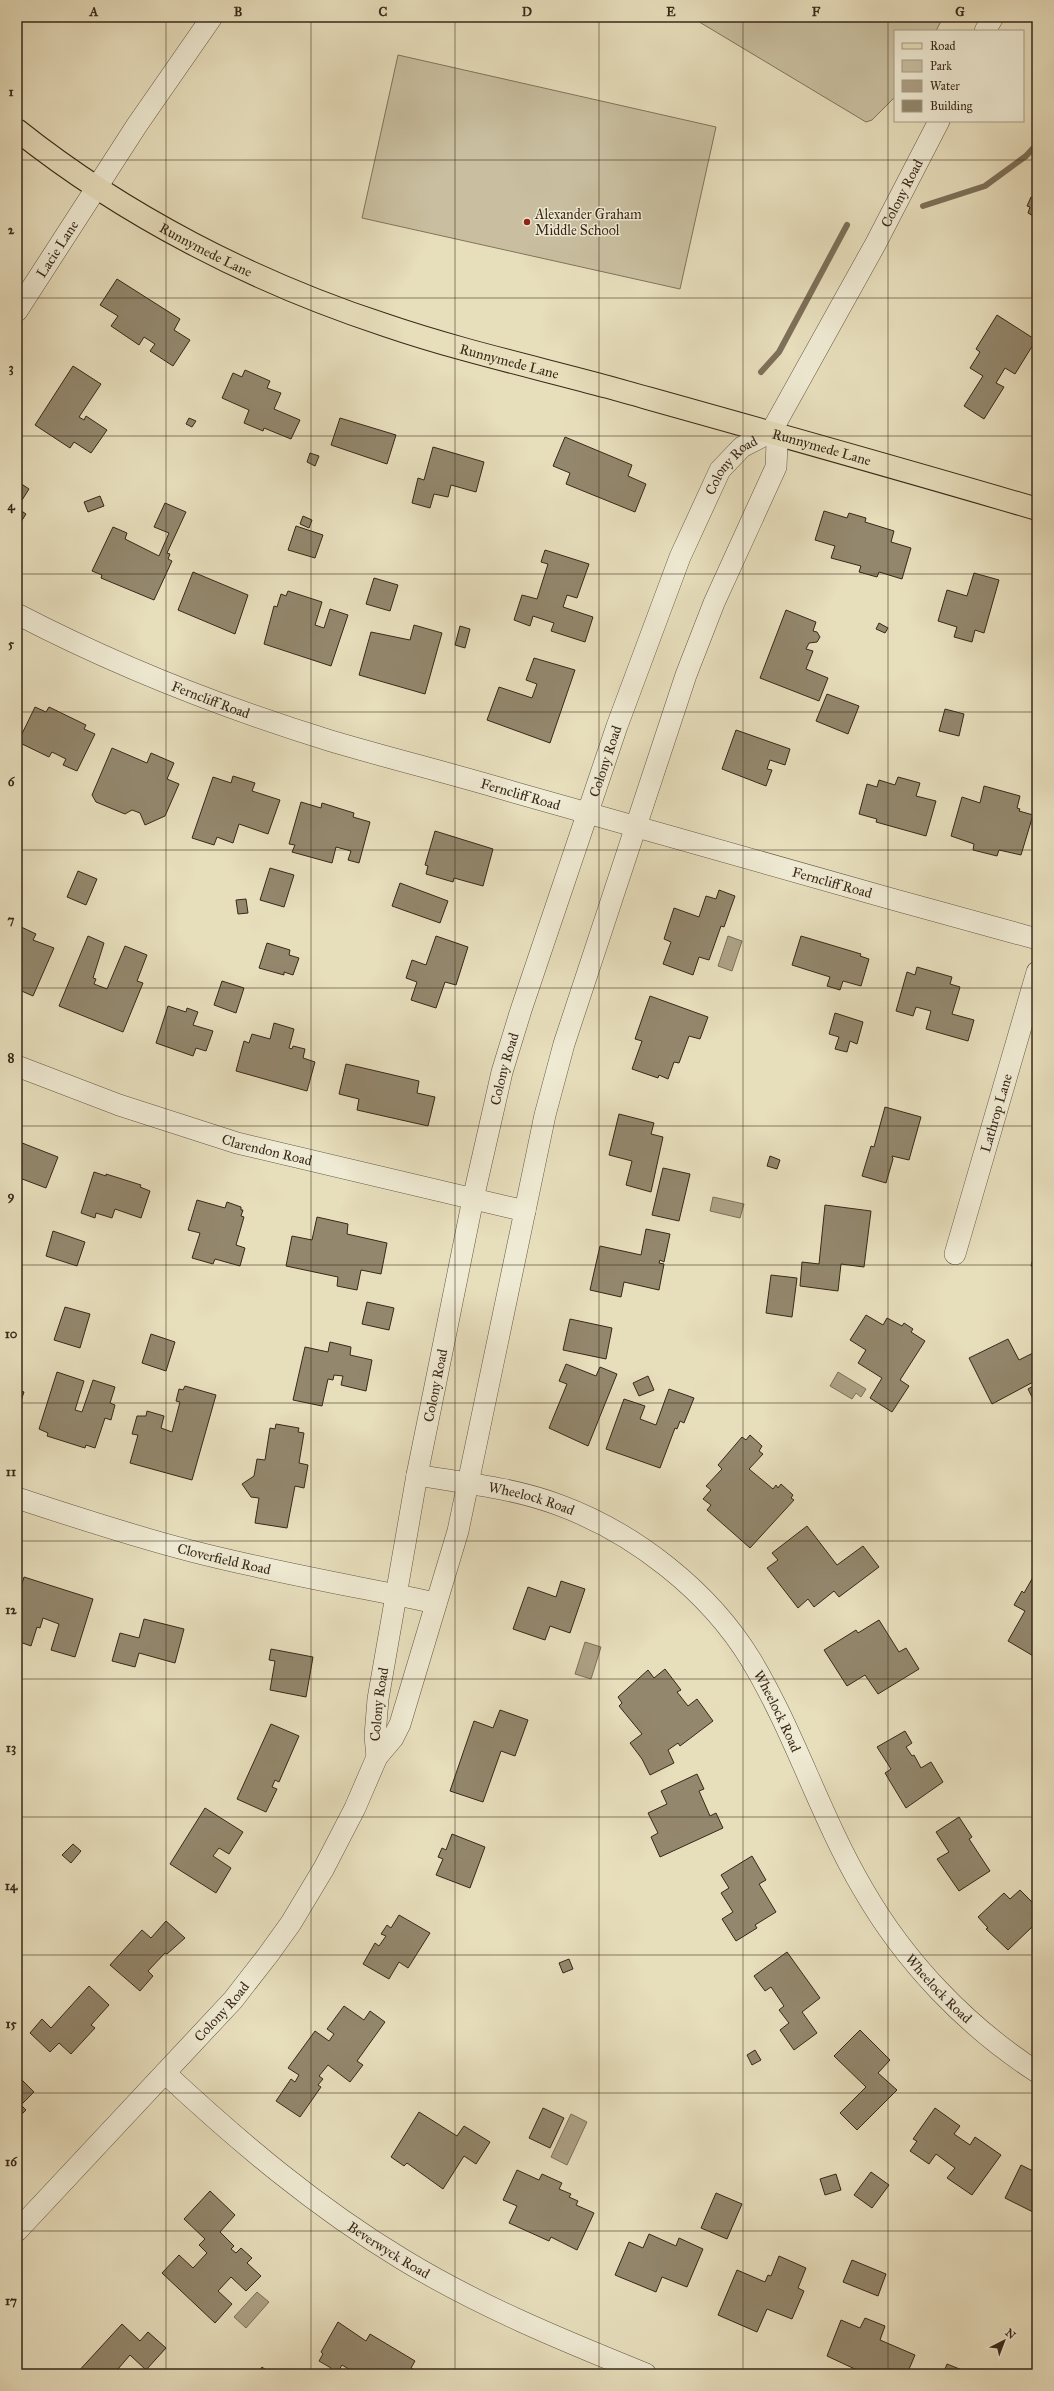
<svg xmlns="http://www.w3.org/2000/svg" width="1054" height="2391" viewBox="0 0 1054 2391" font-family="'IM FELL Great Primer',serif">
  <rect width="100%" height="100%" fill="#e7debc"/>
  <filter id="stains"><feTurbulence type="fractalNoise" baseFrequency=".005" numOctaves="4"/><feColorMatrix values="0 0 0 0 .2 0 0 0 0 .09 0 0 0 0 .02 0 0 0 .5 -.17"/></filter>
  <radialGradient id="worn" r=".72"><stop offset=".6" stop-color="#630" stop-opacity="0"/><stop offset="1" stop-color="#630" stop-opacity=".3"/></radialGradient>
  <path fill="#c9bfa0" stroke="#81745c" d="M691,17H943L936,31H895V97L872,120L866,122Z
    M398,55L716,127L680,289L362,218Z"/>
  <path fill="#aca084" stroke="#7e7059" d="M728,936L742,941L732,971L718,966Z
    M713,1197L744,1204L740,1218L710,1211Z
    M838,1372L866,1389L861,1397L856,1393L852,1399L830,1386Z
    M585,1642L601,1647L591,1679L575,1674Z
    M571,2114L587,2122L567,2165L551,2157Z
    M257,2292L269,2302L246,2328L234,2317Z"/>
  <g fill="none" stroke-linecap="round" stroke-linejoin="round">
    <path stroke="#7e7059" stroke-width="6" d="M923,206L985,186L1026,156L1037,144
      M761,372L779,352L847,225"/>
  </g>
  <path fill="#93876d" stroke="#392818" d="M1037,196V218L1028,213L1030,207L1027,206L1031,197L1035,199Z
    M117,279L180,319L174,330L190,340L173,366L150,351L155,344L144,337L139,345L111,326L118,316L100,305Z
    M997,315L1036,340L1015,374L1005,368L996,383L1004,387L984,419L964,406L983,376L970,368L980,352L976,349Z
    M73,366L101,384L79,417L84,420L86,416L107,430L91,453L74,442L70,448L35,425Z
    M245,370L270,381L267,388L281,393L274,409L300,420L291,439L264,428L263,431L244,423L249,410L222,398L233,373L242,377Z
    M189,418L196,421L192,427L186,424Z
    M340,418L396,435L387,464L331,445Z
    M565,437L632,465L628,476L646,484L635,512L566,484L570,473L553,466Z
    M433,447L484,462L476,492L451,485L448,497L434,494L430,508L412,503L418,478L424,480Z
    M310,453L319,456L315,466L307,462Z
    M17,481L29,489L17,508Z
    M100,496L104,506L88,512L84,502Z
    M165,503L186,512L167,553L170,554L168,559L172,561L154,600L101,578L102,575L92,571L113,527L127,533L125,539L159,556L169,533L154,527Z
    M17,508L26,514L17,528Z
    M824,511L847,518L849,513L866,518L865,522L894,531L891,542L911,548L902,579L879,572L877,577L859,572L861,566L831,558L835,546L815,540Z
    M303,516L312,520L309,528L300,524Z
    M296,526L323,535L315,558L288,550Z
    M545,550L589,564L577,598L567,595L563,607L593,617L585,642L551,631L554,623L533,616L530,626L514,620L522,595L537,599L548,564L541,562Z
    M193,572L248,595L235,634L178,610Z
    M974,573L999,580L984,633L975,630L972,642L954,637L957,627L938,621L947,590L967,596Z
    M374,578L398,585L390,611L366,604Z
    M288,591L322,602L315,625L324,628L330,609L348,615L331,666L264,644L274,606L277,607L281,594L286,596Z
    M786,610L816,622L813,631L817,632L820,637L817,642L809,643L806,649L813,651L806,669L828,678L819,701L760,678Z
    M879,623L888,628L885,633L876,629Z
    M414,625L442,633L425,694L359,675L371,632L410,640Z
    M460,626L470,629L465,648L455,645Z
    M534,658L575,670L550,743L487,720L499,687L532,698L537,684L526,680Z
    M827,694L859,706L848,734L816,721Z
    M35,707L46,712L49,707L86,725L84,729L95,734L77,771L63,765L66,759L52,752L49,757L18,742Z
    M945,709L964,714L959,736L939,731Z
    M736,730L790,749L785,765L770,760L767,769L772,770L766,786L722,769Z
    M112,748L147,763L151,753L174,763L167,779L179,784L165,816L145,825L140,813L132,810L125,814L96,802L92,795Z
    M233,776L255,783L252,791L280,800L268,834L239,824L233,843L217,837L214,845L192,838L213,777L231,783Z
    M898,777L920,783L916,796L936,801L926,836L876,822L877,819L859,814L867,784L877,787L879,780L895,785Z
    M984,786L1020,796L1017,808L1020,809L1019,811L1033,815L1021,855L999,850L997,856L973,850L974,844L951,836L962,797L980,803Z
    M301,802L321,808L322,803L354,813L353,817L370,822L359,863L348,860L351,851L336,847L332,863L292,852L295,845L289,844Z
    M435,831L493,849L483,886L454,878L453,882L426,874L428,866L425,865Z
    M270,868L294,875L284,907L260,900Z
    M78,871L97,879L86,905L67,897Z
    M400,883L448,901L440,923L392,906Z
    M719,890L735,896L724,927L721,926L709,960L699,957L693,975L663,964L671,942L664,939L674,908L699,917L706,896L716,899Z
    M246,899L248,913L238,914L236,900Z
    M17,925L36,934L33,940L54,948L33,996L17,989Z
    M88,936L104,943L93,978L96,979L94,984L107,989L125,946L147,955L137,981L143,983L123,1032L59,1006Z
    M436,936L468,947L456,985L445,982L436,1008L411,1000L417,982L406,978L412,960L426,965Z
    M801,936L861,954L860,956L869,959L861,986L843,981L840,990L827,986L830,977L792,965Z
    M267,943L290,950L289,955L299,958L293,975L284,972V975L259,968Z
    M917,967L952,977L950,984L960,987L952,1014L974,1020L968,1041L926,1029L931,1011L916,1007L913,1016L896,1011L907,972L915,975Z
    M222,981L244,988L236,1013L214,1005Z
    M650,996L708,1017L700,1039L689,1036L679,1063L674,1062L668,1079L659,1075L658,1078L632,1069L642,1041L635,1039Z
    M168,1006L186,1012L187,1008L198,1012L193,1025L213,1031L206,1051L196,1048L193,1056L156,1043Z
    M835,1013L863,1022L857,1044L850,1041L847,1052L835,1049L839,1037L829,1034Z
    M274,1023L294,1029L289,1048L292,1049L293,1046L305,1049L303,1058L315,1062L307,1091L236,1071L244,1041L249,1043L252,1034L270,1039Z
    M346,1064L419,1081L417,1093L435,1097L428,1126L357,1110L359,1099L339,1094Z
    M885,1107L921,1117L909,1160L892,1156L893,1159L886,1183L862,1176L871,1146L874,1147Z
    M619,1114L654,1123L651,1134L663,1137L651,1192L626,1185L632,1161L609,1155Z
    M17,1141L58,1157L46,1188L17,1177Z
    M770,1156L780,1160L777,1169L767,1166Z
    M663,1168L690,1174L679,1221L652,1215Z
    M94,1172L106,1176V1174L141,1185L140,1187L150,1191L141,1218L115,1209L112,1218L96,1213L95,1218L81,1213Z
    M197,1200L225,1208L227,1202L241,1207V1210H243L241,1216L244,1217L236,1245L245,1248L240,1266L215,1259L213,1264L192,1258L200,1233L188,1230Z
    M825,1205L871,1211L864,1267L841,1264L838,1291L800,1286L802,1262L819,1264Z
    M317,1217L348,1224L347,1234L387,1243L381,1274L361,1270L357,1290L337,1286L338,1277L286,1266L292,1236L312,1240Z
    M646,1229L670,1234L664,1262L660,1260L659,1263L664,1264L659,1290L624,1282L621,1297L590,1290L600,1246L641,1255Z
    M53,1231L85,1242L77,1266L46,1256Z
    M1037,1245V1276L1034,1275L1037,1267L1031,1266Z
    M771,1275L797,1278L792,1317L766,1313Z
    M367,1302L394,1308L389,1330L362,1324Z
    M65,1307L90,1314L80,1348L54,1340Z
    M866,1315L883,1325L887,1318L902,1326L904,1323L913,1329L911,1332L925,1341L900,1380L909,1386L892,1412L870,1398L882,1378L858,1363L866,1350L850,1340Z
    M570,1319L612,1328L606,1359L563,1350Z
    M151,1334L175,1342L166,1371L142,1363Z
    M1008,1339L1019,1360L1037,1351V1380L992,1404L969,1358Z
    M330,1342L351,1347L350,1355L372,1360L366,1391L341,1385L343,1376L334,1375L333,1380L328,1379L322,1406L293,1400L305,1347L328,1352Z
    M566,1364L596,1376L600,1367L617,1374L588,1446L549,1428L567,1384L559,1381Z
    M57,1372L84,1381L75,1410L82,1412L93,1380L115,1387L110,1403L115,1405L111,1420L105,1418L95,1448L86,1445L85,1448L47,1436L48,1433L39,1429Z
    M648,1376L654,1390L639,1396L633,1383Z
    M1037,1384V1407L1028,1389Z
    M185,1386L216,1395L192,1480L130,1463L138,1435L132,1434L137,1416H146L147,1411L164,1416L161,1428L172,1432L180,1402L176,1401L179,1389L183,1390Z
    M17,1389L24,1392L17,1412Z
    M669,1389L694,1398L684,1423L680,1421L677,1429L675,1428L660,1468L606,1449L624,1399L645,1406L640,1419L656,1425Z
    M276,1424L299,1428L298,1432L304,1433L299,1463L308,1465L304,1488L295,1486L287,1528L255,1523L259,1498L251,1497L242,1484L254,1476L257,1459L265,1460L270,1428L275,1429Z
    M750,1435L762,1446L759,1451L763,1454L749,1469L773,1489L776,1485L778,1488L781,1484L793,1495L791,1498L794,1500L750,1548L707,1510L711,1505L703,1499L711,1490L706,1486L722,1469L718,1465L742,1437L746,1440Z
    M807,1526L837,1565L863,1546L879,1567L839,1597L834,1591L814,1607L808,1599L798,1608L767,1568L778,1560L772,1553Z
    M1037,1570V1654L1035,1657L1008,1641L1025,1611L1014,1605L1022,1591L1024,1593Z
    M24,1577L93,1599L75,1657L51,1650L59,1624L43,1618L40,1628L37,1627L31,1646L17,1641V1600Z
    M561,1581L585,1589L570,1633L550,1626L545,1640L513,1629L528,1587L556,1597Z
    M144,1619L184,1629L175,1663L139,1653L135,1667L112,1661L120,1633L139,1638Z
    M879,1620L899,1652L906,1648L919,1669L878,1694L865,1675L847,1686L824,1650L856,1630L858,1633Z
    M271,1649L313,1657L306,1697L270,1690L275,1661L269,1660Z
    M665,1669L681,1690L677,1692L688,1706L697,1699L713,1721L680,1746L678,1743L668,1750L674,1763L650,1775L642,1759L630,1743L642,1734L619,1706L622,1703L618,1697L648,1670L654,1678Z
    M500,1710L528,1720L515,1756L501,1751L483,1802L450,1791L474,1721L493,1728Z
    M271,1724L299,1736L279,1782L275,1780L272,1787L277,1789L266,1812L237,1799Z
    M905,1731L912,1743L906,1747L912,1756L914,1755L921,1768L931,1762L943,1782L906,1808L885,1773L891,1769L877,1747Z
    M697,1774L704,1789L699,1791L710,1816L716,1813L723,1828L660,1857L651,1837L658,1833L648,1813L667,1804L661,1791Z
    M205,1808L243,1832L229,1854L219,1848L213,1856L231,1868L216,1893L170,1864Z
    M959,1817L972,1837L969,1839L990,1871L959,1891L937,1859L949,1852L936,1832Z
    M452,1834L485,1847L470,1888L436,1875L443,1859L438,1857L442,1848L446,1850Z
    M73,1844L81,1851L71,1863L62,1855Z
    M752,1856L766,1880L759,1884L776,1912L755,1925L757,1928L736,1941L722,1919L733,1912L721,1893L729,1888L721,1875Z
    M1020,1890L1033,1903L1037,1898V1930L1036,1931L1032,1927L1008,1950L986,1929L988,1928L978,1917L1004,1893L1010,1899Z
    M399,1915L430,1933L408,1968L399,1962L389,1979L363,1964L375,1943L379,1946L386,1936L381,1934L387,1925L391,1928Z
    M166,1921L185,1938L167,1954L165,1953L148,1971L153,1976L140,1991L110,1965L142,1930L151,1938Z
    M787,1952L820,1998L802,2012L817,2033L794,2050L780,2030L789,2023L779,2010L784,2006L771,1987L765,1991L754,1976Z
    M569,1959L573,1969L563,1973L559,1963Z
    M89,1986L109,2005L91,2025L95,2028L71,2054L59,2043L50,2052L30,2033L42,2019L51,2028Z
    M344,2006L364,2020L370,2011L385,2022L357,2061L363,2065L350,2082L328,2065L319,2076L323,2079L318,2085L321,2087L300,2117L276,2101L291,2079L295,2082L299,2075L288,2068L315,2031L329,2041L334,2034L327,2029Z
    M860,2030L890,2060L878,2073L897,2090L857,2130L840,2113L866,2087L834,2056Z
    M755,2050L761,2060L752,2065L747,2055Z
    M17,2075L34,2092L21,2105L26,2110L17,2119Z
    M543,2108L564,2118L550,2148L529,2138Z
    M935,2108L960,2126L954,2134L970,2145L975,2137L1001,2155L972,2195L947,2178L955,2168L936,2154L929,2164L910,2151L917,2141L913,2139Z
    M419,2112L457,2136L464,2126L490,2142L476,2164L464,2156L443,2189L407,2163L404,2166L391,2157Z
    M1021,2165L1037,2173V2214L1005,2198Z
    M517,2170L539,2180L542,2174L562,2183L559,2189L571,2194L569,2197L578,2201L576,2205L594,2213L577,2250L551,2237L549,2241L509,2223L517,2206L503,2200Z
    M871,2172L889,2185L872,2208L854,2195Z
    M836,2174L841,2190L825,2195L820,2179Z
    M210,2191L235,2215L220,2232L234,2246L231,2249L236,2253L241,2248L252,2258L247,2263L261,2276L246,2291L231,2277L218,2291L232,2304L215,2323L162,2273L179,2255L193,2268L207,2253L199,2245L205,2239L184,2219Z
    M716,2193L742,2204L727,2239L701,2228Z
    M649,2234L676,2246L679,2238L703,2249L687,2287L662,2277L656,2292L615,2275L629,2242L643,2248Z
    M779,2256L806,2268L798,2288L804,2291L792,2319L767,2309L757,2332L718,2315L737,2270L765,2282L768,2275L771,2276Z
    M852,2260L886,2274L878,2296L843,2282Z
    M865,2318L885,2326L880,2340L915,2355L907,2374H855L857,2370L827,2356L841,2320L860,2328Z
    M338,2322L366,2341L370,2334L415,2361L411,2368L422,2374H357L342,2365L339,2370L346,2374H328L331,2368L319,2361L323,2354L321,2352Z
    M122,2324L140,2341L148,2332L166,2348L146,2370L130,2355L118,2369L124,2374H76Z
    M947,2364L972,2374H943Z
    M262,2367L270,2373V2374H257Z"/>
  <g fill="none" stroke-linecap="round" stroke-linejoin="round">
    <g stroke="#645641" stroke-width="22">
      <g id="minor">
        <path d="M985,31L993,17"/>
        <path id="s1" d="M17,311L137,125L212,17"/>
        <path id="s2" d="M17,614C117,666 224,708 331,741C392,759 453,774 513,792C687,842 862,891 1037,939"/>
        <path id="s3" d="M17,1066L119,1105L237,1143L525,1211"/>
        <path id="s4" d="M955,1254L1037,972"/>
        <path id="s5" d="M417,1475C465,1483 514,1488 559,1505C635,1533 709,1591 751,1660C795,1733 820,1816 863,1889C905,1962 966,2026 1037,2072"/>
        <path id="s6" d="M17,1498C75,1517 132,1536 191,1551C272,1572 354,1586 436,1603"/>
        <path id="s7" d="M377,1757L375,1736L378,1699L417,1475L473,1199L502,1072L521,1010L617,726L680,557L720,470L742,447L771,432L876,243L939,121"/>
        <path id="s8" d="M165,2073C239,2142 316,2207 402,2259C479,2306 562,2340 646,2374"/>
        <path id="s9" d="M17,2231L233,2000L268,1955L291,1923L324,1868L355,1808L377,1757L393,1738L400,1724L458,1531L545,1115L564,1044L686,675L714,603L776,467L777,443L771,432"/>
      </g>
    </g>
    <g stroke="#392818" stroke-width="24">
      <g id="major">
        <path id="s10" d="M17,130C125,216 254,282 385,325C458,350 534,367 608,387C751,427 895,467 1037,509"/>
      </g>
    </g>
    <use href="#minor" stroke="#efead3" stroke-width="21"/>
    <use href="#major" stroke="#e7debc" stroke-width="22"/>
  </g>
  <path fill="none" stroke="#392818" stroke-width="1" stroke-opacity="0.55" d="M166,17V2374M311,17V2374M455,17V2374M599,17V2374M743,17V2374M888,17V2374M17,160H1037M17,298H1037M17,436H1037M17,574H1037M17,712H1037M17,850H1037M17,988H1037M17,1126H1037M17,1265H1037M17,1403H1037M17,1541H1037M17,1679H1037M17,1817H1037M17,1955H1037M17,2093H1037M17,2231H1037"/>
  <circle fill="#8f2418" stroke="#efead3" stroke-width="1.5" cx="527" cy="222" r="4"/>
  <g text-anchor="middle" stroke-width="3" stroke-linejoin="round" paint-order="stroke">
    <g font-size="14" fill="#392818" stroke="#efead3">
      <text dy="5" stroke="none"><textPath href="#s7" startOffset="1675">Colony Road</textPath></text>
      <text dy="5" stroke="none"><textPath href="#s1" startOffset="74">Lacie Lane</textPath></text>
      <text dy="5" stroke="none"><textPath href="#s10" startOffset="224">Runnymede Lane</textPath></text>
      <text dy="5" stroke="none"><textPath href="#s10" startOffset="548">Runnymede Lane</textPath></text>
      <text dy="5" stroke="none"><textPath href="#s10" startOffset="872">Runnymede Lane</textPath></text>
      <text dy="5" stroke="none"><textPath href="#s7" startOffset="1349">Colony Road</textPath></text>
      <text dy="5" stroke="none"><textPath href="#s2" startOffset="212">Ferncliff Road</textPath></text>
      <text dy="5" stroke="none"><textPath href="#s7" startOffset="1025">Colony Road</textPath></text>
      <text dy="5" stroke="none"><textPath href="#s2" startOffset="536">Ferncliff Road</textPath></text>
      <text dy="5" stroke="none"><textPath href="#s2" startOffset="860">Ferncliff Road</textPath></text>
      <text dy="5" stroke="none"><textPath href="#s7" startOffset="701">Colony Road</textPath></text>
      <text dy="5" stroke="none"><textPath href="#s4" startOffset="147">Lathrop Lane</textPath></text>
      <text dy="5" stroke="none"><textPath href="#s3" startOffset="264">Clarendon Road</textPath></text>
      <text dy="5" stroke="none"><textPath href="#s7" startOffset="377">Colony Road</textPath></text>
      <text dy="5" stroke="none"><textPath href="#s5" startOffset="117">Wheelock Road</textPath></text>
      <text dy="5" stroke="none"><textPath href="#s6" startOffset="216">Cloverfield Road</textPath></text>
      <text dy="5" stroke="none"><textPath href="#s7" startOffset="53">Colony Road</textPath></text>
      <text dy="5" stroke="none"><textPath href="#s5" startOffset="454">Wheelock Road</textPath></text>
      <text dy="5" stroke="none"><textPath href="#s5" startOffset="777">Wheelock Road</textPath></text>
      <text dy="5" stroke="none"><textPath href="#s9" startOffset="300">Colony Road</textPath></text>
      <text dy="5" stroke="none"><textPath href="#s8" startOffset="286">Beverwyck Road</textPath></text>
    </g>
    <g font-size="14" fill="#392818" stroke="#efead3" text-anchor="start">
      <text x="535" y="219">Alexander Graham<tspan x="535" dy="16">Middle School</tspan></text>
    </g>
  </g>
  <rect width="1054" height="2391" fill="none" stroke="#e7debc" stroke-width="44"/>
  <rect x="894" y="30" width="130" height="92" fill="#efead3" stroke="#a69c88"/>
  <rect x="902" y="43" width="20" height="6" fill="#e7debc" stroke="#a69c88"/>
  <text x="930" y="50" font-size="12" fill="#392818">Road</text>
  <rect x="902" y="60" width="20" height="12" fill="#c9bfa0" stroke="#a69c88"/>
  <text x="930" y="70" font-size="12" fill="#392818">Park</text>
  <rect x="902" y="80" width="20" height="12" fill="#aca084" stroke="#a69c88"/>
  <text x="930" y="90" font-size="12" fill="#392818">Water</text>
  <rect x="902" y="100" width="20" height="12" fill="#93876d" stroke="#a69c88"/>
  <text x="930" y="110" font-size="12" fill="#392818">Building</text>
  <g transform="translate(1004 2341) rotate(42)" stroke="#efead3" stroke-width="3" paint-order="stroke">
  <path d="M0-3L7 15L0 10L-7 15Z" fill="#392818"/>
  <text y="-6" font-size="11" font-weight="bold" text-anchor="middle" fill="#392818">N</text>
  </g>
  <rect x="22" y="22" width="1010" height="2347" fill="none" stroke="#392818" stroke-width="1.5"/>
  <g font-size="13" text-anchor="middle" font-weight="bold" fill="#392818">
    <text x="94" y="16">A</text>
    <text x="238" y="16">B</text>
    <text x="383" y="16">C</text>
    <text x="527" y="16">D</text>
    <text x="671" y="16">E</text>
    <text x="816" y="16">F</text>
    <text x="960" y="16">G</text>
    <text x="11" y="96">1</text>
    <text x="11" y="234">2</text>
    <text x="11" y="372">3</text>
    <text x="11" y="510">4</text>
    <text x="11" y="648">5</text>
    <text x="11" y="786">6</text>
    <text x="11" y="924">7</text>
    <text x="11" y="1062">8</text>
    <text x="11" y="1200">9</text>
    <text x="11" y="1338">10</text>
    <text x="11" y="1476">11</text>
    <text x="11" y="1614">12</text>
    <text x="11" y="1752">13</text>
    <text x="11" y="1890">14</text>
    <text x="11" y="2028">15</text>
    <text x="11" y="2166">16</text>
    <text x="11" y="2305">17</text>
  </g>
  <rect width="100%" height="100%" filter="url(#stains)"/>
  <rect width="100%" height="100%" fill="url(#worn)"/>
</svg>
